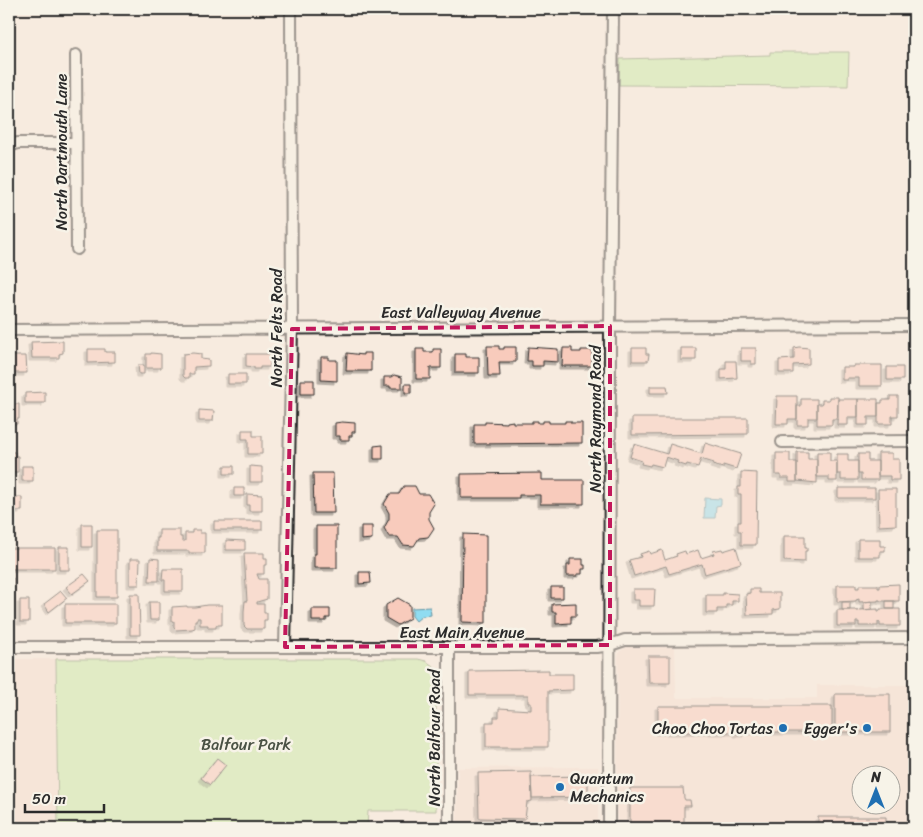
<svg xmlns="http://www.w3.org/2000/svg" width="923" height="837" viewBox="0 0 923 837" font-family="Sriracha,sans-serif">
  <defs>
    <filter id="shadow"><feDropShadow dx="-3" dy="3" stdDeviation="0" flood-color="#0004"/></filter>
  </defs>
  <rect width="100%" height="100%" fill="#f7ebdf"/>
  <filter id="ink" filterUnits="userSpaceOnUse"><feTurbulence type="fractalNoise" baseFrequency=".02" numOctaves="2"/><feDisplacementMap in="SourceGraphic" scale="10" xChannelSelector="R" yChannelSelector="G"/><feConvolveMatrix kernelMatrix="1 2 1 2 8 2 1 2 1" color-interpolation-filters="sRGB"/></filter>
  <g filter="url(#ink)">
    <path fill="#f3ddd1" fill-rule="evenodd" d="M627,647H675L676,698H817V685H914V747L907,794V828H617L618,657L619,652ZM860,774H890V804H860Z
      M9,659H56L58,826L95,823L130,828H9Z
      M598,767V828H457L458,768Z"/>
    <path fill="#c5eba6" stroke="#788b68" d="M770,52H849L848,86L619,85L620,59L770,55Z
      M56,659H418L426,661L433,666L436,679V811H368L367,828H130L95,823L58,826Z"/>
    <path fill="#90dcf1" stroke="#6895a2" d="M705,498L721,499V505L716,506L715,518H704Z
      M412,608L430,607L431,615L422,616L416,621L412,616Z"/>
    <path fill="#f8cbbc" stroke="#2b2b2b" filter="url(#shadow)" d="M63,341V353L59,354V358H32L31,342Z
      M487,346H499V349H504V347H516V362H499L500,376H488Z
      M528,347L558,349V362L543,361V366H532V361H527Z
      M799,347L809,348V364L793,365V373H779V360L794,359V348Z
      M563,348H572V352H581V350H592V366H562Z
      M632,348H646V354H649L648,361H632Z
      M681,348H696V360H681Z
      M741,348H756V364H751V361H741Z
      M88,349H105V352H115V362L88,363Z
      M416,349H424V352H433V349H441V368H430V379H416Z
      M151,353L161,354V368H146V354H151Z
      M193,353L201,354V359L209,360V366L194,367V374H189V378H185L183,376V354Z
      M347,353L363,355V353H371V371H346Z
      M246,354H270V367H260V369H254V367L246,366Z
      M455,354H466V357H479V373H455Z
      M9,356H26L27,373H9Z
      M321,357H329V360H337V381L321,380Z
      M726,361H736L737,378L721,379V369H726Z
      M138,365H144V374H139Z
      M854,365H882V386H859V378H847V380H842V367H854Z
      M887,367H903V380H887Z
      M228,374H246V384H228Z
      M394,375L402,377V388H390V386H384V377H391Z
      M301,380H314V394H301Z
      M405,384H411V393H405Z
      M650,386H667L668,393H650Z
      M45,392V403H25V393Z
      M777,396H797V419H788V424H776Z
      M890,396H898V416H892V424H878V403H882V400H890Z
      M829,397H838V419H832V425H817V404H822V400H829Z
      M801,399H817V418H808V425H797V406H801Z
      M838,399H858V417H848V425H837Z
      M858,399H878V417H868V425H858Z
      M9,404H19V419H17V424H9Z
      M199,410L214,411L213,421H199Z
      M632,418H748V434L632,435Z
      M513,421V423H532V421H538V423H543V421H549V423H565V421H571V423H582V443L474,444V424H485V422L507,423V422Z
      M342,422L355,423V432H352V436H349V440H340V436H335V423Z
      M242,430H253V436H262V454H248V439H242Z
      M705,443L741,454L736,469L723,465V468L713,465L714,463L701,459L698,467L687,464L686,466L677,463L678,461L666,457L663,467L651,464L650,466L641,464L642,461L630,457L634,444L667,454L670,444L702,454Z
      M383,445V459H374V446Z
      M9,452H15V456H18V472H9Z
      M797,452H808V459H817V483L797,481Z
      M817,452H830V461H837V481H829V477H817Z
      M776,453H790V462H797V482H789V478H781V475H776Z
      M878,453H892V459H899V480H890V476H878Z
      M837,454H848V461H858V480H841V474H837Z
      M858,454H868V461H878V480H861V474H858Z
      M22,466H33V481H22Z
      M224,466H234V474H224Z
      M250,466L262,467V482H250Z
      M741,472L757,473L756,545H741V531H738V522H741V494H738V487H741Z
      M313,473H333L334,513H314Z
      M542,473V480H584V504H540V495H519V498H461V474Z
      M404,486H415L419,494H428L434,504L429,512V519L434,528L428,537L419,538L414,546L403,545L398,537H389L384,528L389,519V513L384,504L390,494H399Z
      M234,488H244V496H234Z
      M838,488H875V498H838Z
      M878,489H896V525L879,526Z
      M247,494L262,495V511H249V505H247Z
      M9,497H22V511H14V516H9Z
      M214,521H262V530H214Z
      M82,524H92V547H82Z
      M316,526H337V568H314V554H316Z
      M361,526H372V539L361,540Z
      M97,530H117V597H97Z
      M159,530H180V537H182V541H185V533H192V530H200V533H205V553H189V551H157V538H159Z
      M463,534L486,535V623L462,622Z
      M784,536H805V548H807V551H805V562L784,561Z
      M858,539H880V546H885V551H880V557H858Z
      M226,540L245,541V550H226Z
      M59,547H69V570H59Z
      M736,547L741,563L705,574L702,564L669,574L666,566L634,576L629,560L641,557L640,554L649,551L650,554L662,550L665,560L677,556L676,554L685,551L686,554L698,550L701,558L714,554L713,551L722,549L723,551Z
      M9,548H55V569H9Z
      M244,553H264V558H267V565H264V574H257L259,579H267V599L257,602V604H264V613H267V620H264V629H247L244,626V611L245,601H247Z
      M150,558L159,559V581H149Z
      M130,559H140L139,585H130Z
      M570,559H583V565H585V569H582V574H577V576H567V565H570Z
      M163,569H183V591H165V580H162Z
      M359,572H370L371,583L359,584Z
      M84,574L90,581L72,594L66,587Z
      M9,578H13V596H9Z
      M899,584V601H880V600H878V601L859,602V599L856,600V601L837,602V585H856V588H859V585H878V588H880V585Z
      M551,587H563V598H551Z
      M633,589H655L654,606H639V600H633Z
      M750,589H759V593H780V609L773,610V614L747,615L746,594L750,593Z
      M61,591L67,598L49,612L44,604Z
      M723,593L738,594V601H732V605H726V609H717V613H706V595H723Z
      M130,594H139L140,635H130Z
      M398,598L410,605V618L398,625L386,618V605Z
      M20,600H29V622H20Z
      M872,601V609L864,610V602Z
      M886,601H894V609H886Z
      M149,602H159V620H150Z
      M842,602H850V610H842Z
      M576,603V616H571V623L556,624V612H552V604Z
      M65,604H116V623H65Z
      M207,605H222V625H216V628H208V625H200V618H197V620H195V628L192,629L176,630L174,628V621H172V607L187,606V607H195Z
      M312,609H330V618H326V621H312Z
      M878,609V611H880V609H900V626H880V622H878V626H859V622H856V626H837V610H856V611H859V610Z
      M648,656H670V683H649Z
      M549,670V674H573V690L548,691V747H486V722H494V717H499V708L531,710V703H528V695H469V671Z
      M835,694H890V732H835Z
      M658,706H832V732H746V734H737V732H658Z
      M217,758L226,765L210,785L201,778Z
      M531,772L532,801L527,802L525,819L479,818L478,773Z
      M588,776V797L532,798L531,777Z
      M630,788H683L684,798L685,800H690L691,806H684V828H630Z
      M818,817H886V828H818Z"/>
    <g fill="none" stroke-linecap="round" stroke-linejoin="round">
      <g stroke="#2b2b2b" stroke-width="14">
        <path id="minor" d="M76,55L77,249
          M9,146L18,143H76
          M9,330L914,325
          M782,442L914,441
          M9,647H597L610,645L625,640L914,638
          M285,647L292,329L291,9
          M449,828V647
          M609,828L610,326L613,9"/>
      </g>
      <use href="#minor" stroke="#f7f3e8" stroke-width="10"/>
    </g>
  </g>
  <path d="M0 0H923V837H0ZM610,326V645L285,647L292,329Z" fill="#f7ebdf" fill-opacity=".55" fill-rule="evenodd"/>
  <path fill="none" stroke="#c2185b" stroke-width="4" stroke-dasharray="10 6" stroke-linejoin="round" d="M610,326V645L285,647L292,329Z"/>
  <g fill="#1f6fb2" stroke="#f7f3e8" stroke-width="2">
    <circle cx="783" cy="728" r="5"/>
    <circle cx="867" cy="728" r="5"/>
    <circle cx="560" cy="787" r="5"/>
  </g>
  <g text-anchor="middle" stroke-width="5" stroke-linejoin="round" paint-order="stroke">
    <g font-size="16" fill="#2b2b2b" stroke="#f7f3e8">
      <text transform="translate(61 152) rotate(-90)" y="6">North Dartmouth Lane</text>
      <text x="461" y="318">East Valleyway Avenue</text>
      <text transform="translate(276 328) rotate(-90)" y="6">North Felts Road</text>
      <text transform="translate(595 419) rotate(-90)" y="6">North Raymond Road</text>
      <text x="462" y="638">East Main Avenue</text>
      <text transform="translate(434 738) rotate(-90)" y="6">North Balfour Road</text>
    </g>
    <g font-size="16" fill="#2b2b2b" stroke="#f7f3e8" text-anchor="end">
      <text x="773" y="734">Choo Choo Tortas</text>
      <text x="857" y="734">Egger's</text>
      <text x="570" y="784" text-anchor="start">Quantum<tspan x="570" dy="18">Mechanics</tspan></text>
    </g>
    <g font-size="16" fill="#4a5144" stroke="#f7f3e8">
      <text x="246" y="750">Balfour Park</text>
    </g>
  </g>
  <rect width="923" height="837" fill="none" stroke="#f7f3e8" stroke-width="30"/>
  <rect x="15" y="15" width="893" height="807" fill="none" stroke="#2b2b2b" stroke-width="2" filter="url(#ink)"/>
  <g transform="translate(876 790)"><circle r="24" fill="#f7f3e8" stroke="#a5a39c"/>
  <path d="M0-4L9 19L0 12L-9 19Z" fill="#1f6fb2"/>
  <text y="-8" font-size="14" font-weight="bold" text-anchor="middle" fill="#2b2b2b">N</text>
  </g>
  <path d="M25 804v8h79v-8" fill="none" stroke="#2b2b2b" stroke-width="2.5"/>
  <text x="32" y="804" font-size="15" fill="#2b2b2b" stroke="#f7f3e8" stroke-width="4" paint-order="stroke">50 m</text>
</svg>
